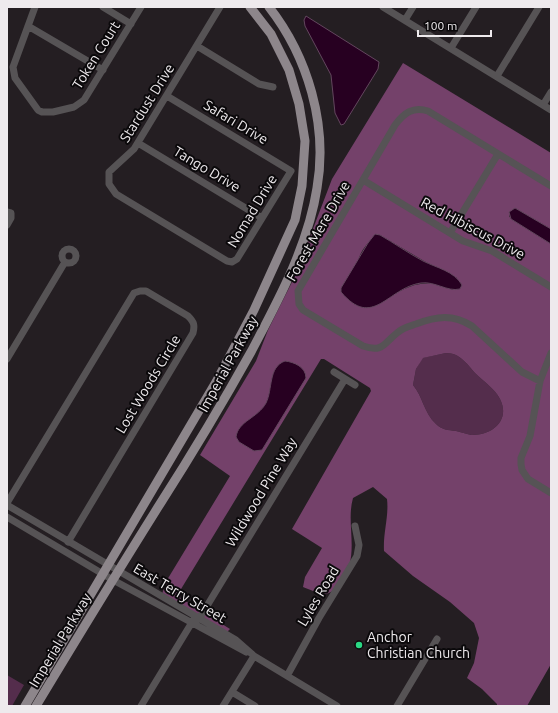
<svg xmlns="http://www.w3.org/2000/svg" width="558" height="713" viewBox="0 0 558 713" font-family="Ubuntu,sans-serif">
  <rect width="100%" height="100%" fill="#241e22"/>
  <path fill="#542d4c" d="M446,353C460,353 467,364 475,373C483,381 495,389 500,399C511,421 491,436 471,435C466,434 461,432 456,431C448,430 442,430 436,424C424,413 423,397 413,385L416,369L422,358Z
    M7,675L24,685L12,706H7Z"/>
  <path fill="#74416a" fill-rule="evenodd" d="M403,63L551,153V229L515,208L509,216L511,219L551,244V664L527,706H497V704L482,689L467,678L474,663L479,638L474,623L450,602L413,576L384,551C383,532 389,517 387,499L373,487L353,498C345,526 362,558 339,584C335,589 330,594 324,594C318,594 309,589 303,587L305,577L322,548L292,529L371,391L370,388L324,359H321L178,594L179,597L230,629L227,632L162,594L167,580L230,476L200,455L256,361L268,330L295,276L332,179ZM380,235L424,261L457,278L453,290C420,276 407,287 379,304L358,260C362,249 369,239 380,235ZM446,353C460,353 467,364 475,373C483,381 495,389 500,399C511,421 491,436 471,435C466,434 461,432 456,431C448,430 442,430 436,424C424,413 423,397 413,385L416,369L423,358Z"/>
  <path fill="#270021" stroke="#63465e" d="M306,16L379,62L378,69L344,124L341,125L335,113L331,75L305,26L304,20Z
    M515,208L551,229V244L511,219L509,212Z
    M375,234L380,235C394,243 408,253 423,261C437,268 454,271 462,285L460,289C447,292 435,281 421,283C387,288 373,330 341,292V288L368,243Z
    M285,361C294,362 306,367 306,378L262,450L254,451L239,442L236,437C238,421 258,418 266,403C273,389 268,367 285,361Z"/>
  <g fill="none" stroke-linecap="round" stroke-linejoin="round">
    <path stroke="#565355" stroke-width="7" d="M35,7L13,67L15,78L38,110L42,112H53L74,107L84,100L141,7
      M103,7L131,24
      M383,7L551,110
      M405,20L413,7
      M28,26L103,70
      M197,46L259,84L273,87
      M451,48L476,7
      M497,76L539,7
      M167,96L291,171L237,259L232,262L227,261L116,194L109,184V172L134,149L220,7
      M543,105L551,92
      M138,143L262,218
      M363,180L463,241L492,251L551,287
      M7,212L11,213V218L7,225
      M450,233L498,154
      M62 256a7 7 0 1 1 14 0a7 7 0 1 1-14 0Z
      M551,353L540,381L530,436L521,458V464L522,470L528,479L551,493
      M7,359L65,262
      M334,372L355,385
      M540,381L522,372L472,326C453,314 437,316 416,324C410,326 402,328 397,333C384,343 383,353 363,346L303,310L299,304L298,291L395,125C404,113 413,106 428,111L551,186
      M7,503L134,293L140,291H146L188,316C194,322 195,325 193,333L68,542
      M7,505L236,640L254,656L337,706
      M7,517L113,580L246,652
      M199,619L345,379
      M287,676L319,618L357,556L359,545L355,526
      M232,692L255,706
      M141,706L194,619
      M223,706L254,656
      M397,706L437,639"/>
    <path stroke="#8d868b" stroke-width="9" d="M25,706L216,382L254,310L295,220L302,186L305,141L299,104L289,70L271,34L250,7
      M36,706C77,638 118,571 160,504C192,454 222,404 251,352C278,301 308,246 317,188C328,125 308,57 269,7"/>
  </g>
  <circle fill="#2ad884" stroke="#0b090b" stroke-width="1.5" cx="359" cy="645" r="4"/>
  <g text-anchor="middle" stroke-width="4" stroke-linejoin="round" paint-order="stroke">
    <g font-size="14" fill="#eeeaed" stroke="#0b090b">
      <text transform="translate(96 55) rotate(-58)" y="5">Token Court</text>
      <text transform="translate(147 103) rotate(-58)" y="5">Stardust Drive</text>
      <text transform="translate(236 122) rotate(31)" y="5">Safari Drive</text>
      <text transform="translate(207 169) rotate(31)" y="5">Tango Drive</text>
      <text transform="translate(252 211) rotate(-59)" y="5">Nomad Drive</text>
      <text transform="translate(473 228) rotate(28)" y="5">Red Hibiscus Drive</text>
      <text transform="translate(318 231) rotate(-60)" y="5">Forest Mere Drive</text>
      <text transform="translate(228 364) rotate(-61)" y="5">Imperial Parkway</text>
      <text transform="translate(148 384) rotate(-59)" y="5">Lost Woods Circle</text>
      <text transform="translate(261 492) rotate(-59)" y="5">Wildwood Pine Way</text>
      <text transform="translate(180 593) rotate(30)" y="5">East Terry Street</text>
      <text transform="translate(318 596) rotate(-59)" y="5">Lyles Road</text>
      <text transform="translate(60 640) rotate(-59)" y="5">Imperial Parkway</text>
    </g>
    <g font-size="14" fill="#eeeaed" stroke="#0b090b" text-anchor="start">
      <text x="367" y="642">Anchor<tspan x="367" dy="16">Christian Church</tspan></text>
    </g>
  </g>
  <rect width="558" height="713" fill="none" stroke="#eeeaed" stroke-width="16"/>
  <path d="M418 30v6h73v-6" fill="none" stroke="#eeeaed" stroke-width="2"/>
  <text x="424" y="30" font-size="12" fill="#eeeaed" stroke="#0b090b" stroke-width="3" paint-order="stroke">100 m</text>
</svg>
